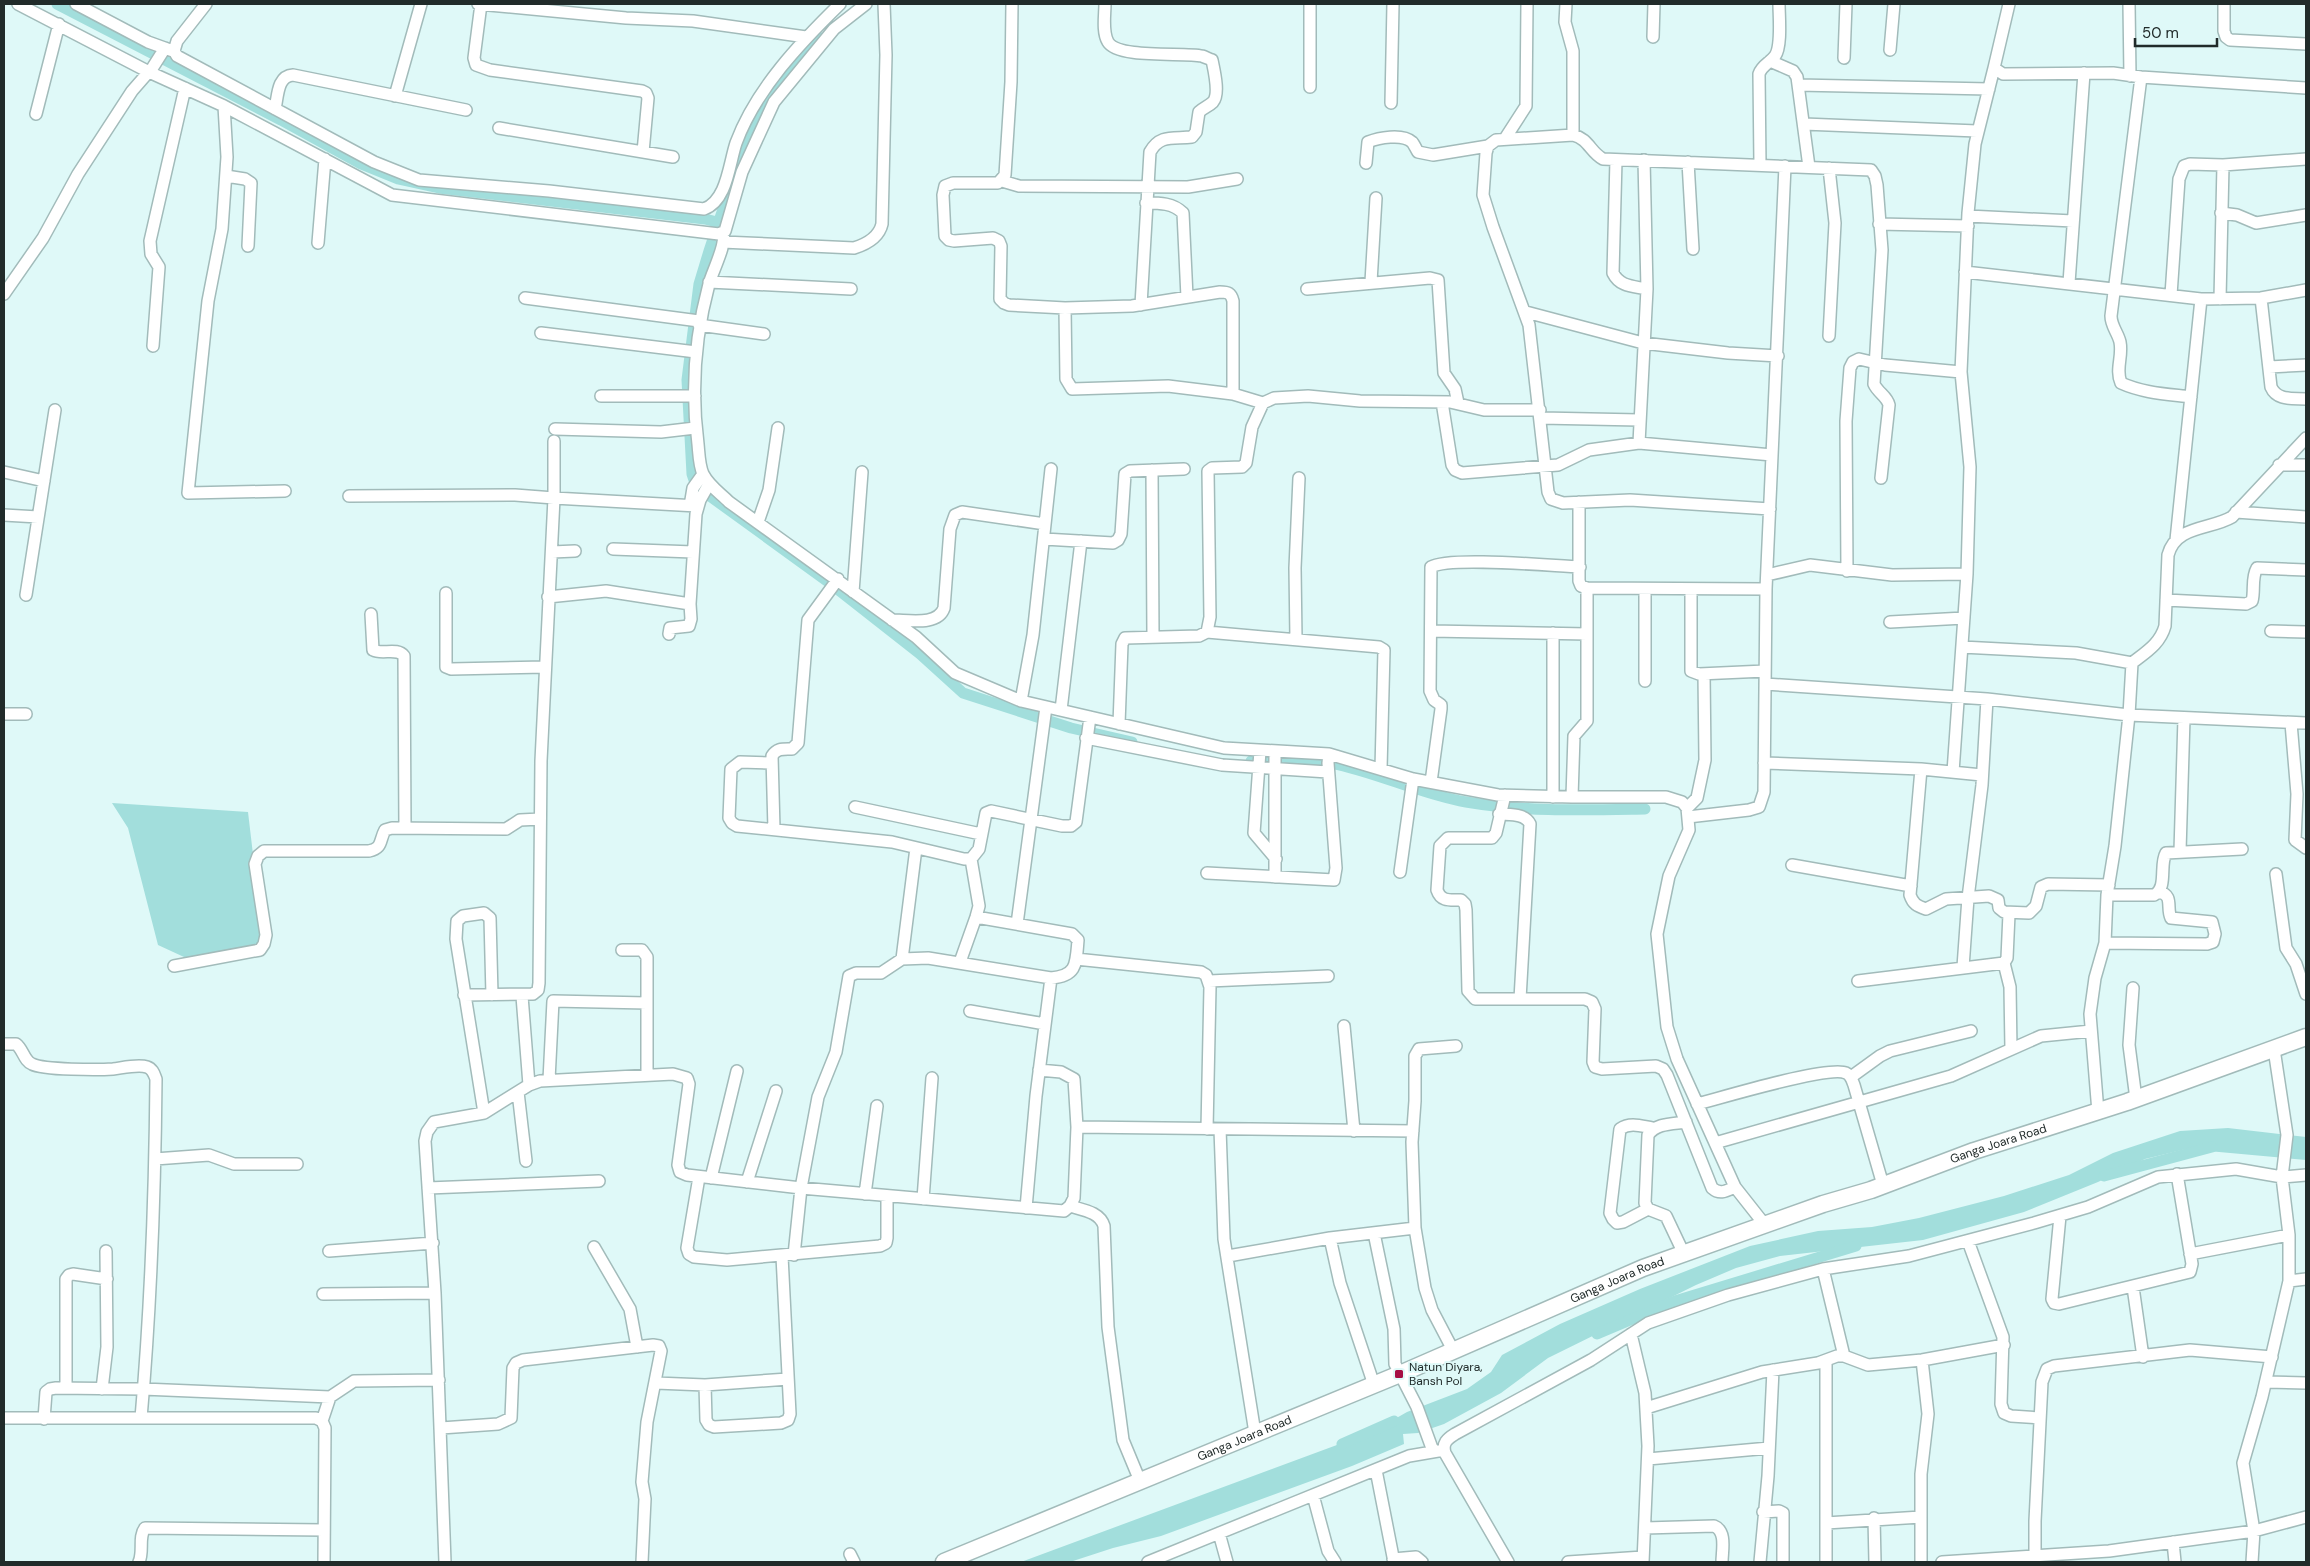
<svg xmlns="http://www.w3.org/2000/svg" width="2310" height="1566" viewBox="0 0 2310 1566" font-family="'DM Sans',sans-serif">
  <rect width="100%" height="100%" fill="#dff9f8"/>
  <path fill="#a2dedc" d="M112,803L248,812L264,948H237L197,963L158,945L128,828Z
    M2228,1128L2306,1137V1160L2186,1149L2145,1159L2098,1182L2024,1212L1923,1240L1780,1256L1736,1268L1696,1285L1548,1358L1501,1393L1444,1424L1418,1433L1403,1434L1404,1444L1352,1466L1161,1536L1113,1548L1070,1562H1021L1372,1432L1407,1412L1467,1389L1491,1372L1502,1355L1560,1324L1640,1289L1750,1246L1818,1231L1872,1227L1919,1218L2004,1196L2069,1175L2113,1153L2180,1131Z"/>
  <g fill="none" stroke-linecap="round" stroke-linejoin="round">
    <path stroke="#a2dedc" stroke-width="11" d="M57,4L281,120L361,164L398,179L439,188L705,219L717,222
      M821,38L779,85L767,102L733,179L709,251L699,284L687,380L692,474L696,486L827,581L920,654L963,693L1071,728L1132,742
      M1251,761C1276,762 1306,758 1331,763C1377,772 1420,794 1466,802C1525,812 1586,810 1645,809
      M2104,1176L2212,1147
      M1597,1334L1675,1301L1856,1246
      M1342,1444L1394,1421"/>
    <g stroke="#a2bbba" stroke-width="14">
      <path id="minor" d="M18,4L149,72L224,106L392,195L719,234L725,231L742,172L774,102L834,29L866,4
        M76,4L148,42L173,51
        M206,4L177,41L174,51L177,56L374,162L419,180L549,191L704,209C727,201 729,164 736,143C756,89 800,43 840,4
        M478,4L626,18L693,21L806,37
        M481,4L474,58L476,65L490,70L642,91L646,93L648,98L643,152
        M1012,4L1011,82L1005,175L998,183H953L945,186L943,195L945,236L949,240L954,241L993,238L999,241L1001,246L1000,299L1004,303L1009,305L1065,308L1132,306L1220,292C1228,292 1231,293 1233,301V394
        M1105,4C1105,15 1102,32 1108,42C1118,59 1184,52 1202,56C1205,57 1209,59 1212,60C1214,70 1220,94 1213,102C1209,106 1203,108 1199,112L1196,132L1192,137C1173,139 1160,134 1150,152L1141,305
        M1566,4L1565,22L1573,51V135
        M2009,4L1994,68L2003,74L2113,73L2141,77L2306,88
        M2129,4L2130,76
        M2224,4V31L2226,37L2230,40L2306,44
        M1653,37L1654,4
        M1890,50L1894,4
        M1844,58L1846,4
        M1770,61L1793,71L1797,77L1809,167
        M2141,77L2111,316C2111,326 2118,333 2120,342C2123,357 2115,369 2121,383C2143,393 2167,394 2191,397
        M1798,85L1989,89
        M1310,87V4
        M395,96L421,4
        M1391,103L1393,4
        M224,106L227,157L222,229L208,301L188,493L285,491
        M275,109C278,96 277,76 293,75L466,110
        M36,114L59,24
        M1804,124L1977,131
        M499,128L673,157
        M1506,137L1526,106L1527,4
        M1616,160L1613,273C1620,287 1633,286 1647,289
        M1688,162L1693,249
        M1366,163L1368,142C1378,138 1402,133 1412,142C1414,144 1416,149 1418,152L1433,155L1488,146
        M1760,165L1759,74C1762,65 1770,63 1775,56C1782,46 1779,16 1779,4
        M1829,168L1835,223L1829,336
        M226,176L245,179L251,183L248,246
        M1002,181L1019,186L1188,187L1237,179
        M1146,203C1160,203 1173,203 1183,213L1187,297
        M2221,213L2237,215L2256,223L2306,215
        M1968,216L2073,221
        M1879,224L1968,226
        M723,233C727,244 712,272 709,284C695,336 691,391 698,444C699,454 699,465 703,474C709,486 720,493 729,502L916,637L955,673L1021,701L1224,748L1329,754L1413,779L1498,795L1572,797H1666L1682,802L1687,808L1689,830L1669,876L1657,934L1667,1027L1677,1059L1735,1187L1765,1225
        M723,242L854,248C867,244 879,237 882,224L886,55L884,4
        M318,243L325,159
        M1965,272L2201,299L2261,298L2306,290
        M709,282L851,289
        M1371,282L1376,198
        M2069,283L2084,73
        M1307,289L1430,278L1438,280L1444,373L1455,389L1458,403
        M4,294L43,238L78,174L132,91L153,67L165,48
        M2171,295L2179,179L2184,166L2190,164L2223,165L2306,159
        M525,298L699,321
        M2261,298L2271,387C2277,401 2293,398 2306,399
        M2220,299L2223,165
        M1065,308L1066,379L1072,389L1168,386L1233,394L1263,403
        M1526,312L1643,343L1728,353L1778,356
        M699,325L764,334
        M541,333L696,352
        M153,346L159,267L151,254L150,241L185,88
        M2269,367L2306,365
        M601,396H695
        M1442,402L1452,465L1455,470L1462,473L1558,465L1589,450L1639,443L1772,455
        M1541,418L1639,420
        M555,429L661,432L695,428
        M554,441V498L697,506
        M1639,443L1647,289L1644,160
        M2279,465H2306
        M1152,470L1153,636
        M4,472L44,481
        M349,496L515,495L554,498L541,761L539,983L538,990L533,994L464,995
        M1579,502V581L1581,586L1587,588L1766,589
        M697,506L691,500L693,488L703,474
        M1770,509L1630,500L1563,503L1551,499L1548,492L1529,325L1493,227L1483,195L1486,153L1488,146L1496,140L1573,135C1589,139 1590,152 1603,159L1871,170L1875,176L1877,185L1882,250L1874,384C1878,393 1887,396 1889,405L1881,478
        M2236,512L2306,517
        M4,515L38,517
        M758,522L769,490L778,428
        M1044,539L1113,543L1118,540L1121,534L1125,474L1130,471L1184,469
        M2176,540L2201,299
        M613,549L693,552
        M552,552L575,551
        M1847,571L1846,421L1850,368L1853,362L1859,359L1885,365L1961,372
        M1767,575L1810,565L1892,575L1967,574
        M1645,589V681
        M1691,589V671L1699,674L1765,671
        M853,592L862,472
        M446,593V667L451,669L545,667
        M26,595L55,410
        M548,597L606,591L690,604L696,514L700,500L709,484
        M2166,600L2246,604L2252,601C2255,591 2251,578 2257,568L2306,570
        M371,614L373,650C382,655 397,647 404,656L405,828
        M892,620C909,620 938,626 944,608L950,529L955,515L962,512L1045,524
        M1890,622L1964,618
        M1431,631L1587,634
        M2271,631L2306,632
        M1207,632L1379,647L1384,650L1381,769
        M669,634L670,628L689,626L691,619L690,604
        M1296,639L1295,568L1299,478
        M1962,647L2076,653L2132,663
        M1765,684L1987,699L2129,715L2306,723
        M1021,701L1033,635L1051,469
        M1061,710L1081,541
        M4,714H26
        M2291,723L2297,794L2295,840L2306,848
        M1119,724L1122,644L1125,638L1199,636L1207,632L1210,617L1208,471L1212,468L1242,467L1246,463L1252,427L1263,403L1274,398L1308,396L1360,401L1450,402L1484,410H1540
        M1086,738L1222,765L1328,772
        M1260,751L1254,833L1276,859
        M1275,752V877
        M770,763L740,762L731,769L729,818L732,823L737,826L892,842L964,859H971L979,849L986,813L991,811L1062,826H1071L1076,822L1090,717
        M1764,763L1921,769L1982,775
        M1921,769L1910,895C1913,904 1917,906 1926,909L1946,899L1989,896L1998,900L1999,908L2004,912L2029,913L2036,906L2041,887L2048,884L2109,885
        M1953,772L1967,574L1970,467L1961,372L1968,213L1975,144L1994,68
        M1431,782L1441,709V705L1434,700L1430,691L1431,567C1449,556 1553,566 1580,567
        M1505,795L1496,833L1492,838H1448L1440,846L1437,890C1441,902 1450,900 1461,900L1465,904L1466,910L1468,991L1475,999H1585L1592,1002L1595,1009L1593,1062L1595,1067L1602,1069L1656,1066L1663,1069L1667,1075L1712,1188C1720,1195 1726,1191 1735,1187
        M1553,797V633
        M1572,797L1574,736L1587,721V588
        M855,807L981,834
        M1687,808L1697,798L1705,760L1704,674
        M1499,814C1509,815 1525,813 1530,824L1520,999
        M1688,817L1749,810L1759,807L1764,792L1766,589L1785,166
        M774,829L772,756C777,748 783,749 792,749L798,743L808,620L838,579
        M2180,851L2184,718
        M1792,865L1911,886
        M1400,872L1413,779
        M1207,873L1334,880L1336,868L1328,763L1329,754
        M2276,874L2286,948L2296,964L2306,994
        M2107,895H2154C2168,888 2159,865 2166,853L2242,849
        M1017,924L1046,707
        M2105,943L2207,944L2213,942L2215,934L2212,922L2171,918C2166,908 2174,895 2159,892
        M622,950H642L647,957V1075
        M902,959L916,848
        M1076,959L1201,972L1206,975L1210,987L1207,1129
        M960,962L976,917L979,906L971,859
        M2004,963L2010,987L2011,1049
        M174,966L260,950L264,944L266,935L255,864L258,856L264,851H369C383,848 379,841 385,830L392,828L506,829L520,820L540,819
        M1963,967L1968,898L1982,785L1987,699
        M1209,981L1328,976
        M1858,981L2004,963L2007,958L2009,914
        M2133,988L2129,1045L2136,1099
        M522,996L529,1085
        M970,1011L1045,1024
        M1344,1026L1354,1131
        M4,1044H16C23,1049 24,1061 32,1064C43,1070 99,1070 113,1069C122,1068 138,1064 147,1067C153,1069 154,1074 156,1079C155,1193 151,1305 141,1418
        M2274,1049L2287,1135L2282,1177L2306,1175
        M1851,1077L1880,1056L1890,1051L1971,1031
        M549,1080L553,1001L647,1003
        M518,1092L526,1161
        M1697,1104C1721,1098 1829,1065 1846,1073C1851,1075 1852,1080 1854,1085L1883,1185
        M2098,1112L2090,1014L2095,978L2105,943L2107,895L2115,846L2129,715L2132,663C2146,652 2160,644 2165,626L2168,555C2176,525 2210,530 2232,517L2306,438
        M484,1113L456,939L457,921L463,916L484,913L490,918L492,995
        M1077,1127L1413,1131
        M1220,1129L1224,1239L1255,1433
        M1715,1143L1951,1076L2041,1036L2091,1031
        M155,1159L209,1155L234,1164H297
        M699,1177L687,1248L689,1254L694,1257L727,1260L880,1246L886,1243L887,1238V1196
        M711,1178L737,1071
        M747,1182L776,1091
        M428,1188L599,1181
        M865,1194L877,1106
        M923,1199L932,1078
        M1070,1206C1083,1210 1100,1212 1104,1226L1108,1327L1123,1440L1140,1481
        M1026,1208L1036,1096L1051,978
        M1648,1209L1623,1222L1617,1223L1613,1219L1610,1213L1620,1129C1630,1122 1641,1126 1652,1128
        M2060,1216L2052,1299L2054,1303L2059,1304L2190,1272L2192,1264L2177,1174
        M1374,1233L1394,1329L1395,1364L1417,1407L1433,1451
        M1330,1238L1340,1283L1374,1385
        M1968,1241L2003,1337L2001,1404L2004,1413L2011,1416L2040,1418
        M594,1247L630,1309L637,1347
        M329,1251L433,1243
        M1684,1254L1666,1216L1648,1209L1645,1203L1648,1135C1656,1123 1672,1124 1686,1122
        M2190,1254L2289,1235
        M794,1255L801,1188L818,1097L836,1052L849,976L856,973H881L902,959L928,958L1051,978C1077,976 1076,964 1078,940L1072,934L976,917
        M1228,1256L1330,1238L1415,1228
        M1823,1269L1844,1356
        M2289,1281L2306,1279
        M2133,1287L2143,1357
        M323,1294L435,1293
        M1631,1334L1645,1393L1648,1446L1643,1562
        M1454,1352L1432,1310L1425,1288L1415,1228L1412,1142L1415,1101V1056L1419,1049L1456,1046
        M1826,1361V1562
        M2266,1382L2306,1383
        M656,1383L705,1385L788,1379
        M705,1385L706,1420L709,1425L714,1427L781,1423L788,1420L790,1414L782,1256
        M66,1388V1279L69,1275L73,1274L107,1279
        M102,1389L107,1347L106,1251
        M1646,1408L1762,1372L1818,1363L1837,1356H1844L1868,1365L1922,1360L2004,1345
        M4,1418H316L322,1421L325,1428L324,1562
        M44,1419L46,1392L50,1389L56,1388L143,1389L330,1397
        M322,1421L330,1397L354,1381L439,1380
        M441,1428L498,1424L511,1418L513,1368L516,1363L523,1360L653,1345L659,1346L661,1351L647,1422L642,1482L645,1499L642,1562
        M1648,1459L1769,1448
        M1376,1470L1394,1562
        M1313,1495L1328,1551L1335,1562
        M1763,1512L1779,1511L1783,1513V1562
        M1874,1518L1875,1562
        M1826,1523L1921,1517
        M1645,1528L1714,1526C1727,1531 1722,1551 1722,1562
        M1219,1533L1227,1562
        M2173,1542L2175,1562
        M850,1554L854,1562
        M1393,1559L1416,1557L1422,1562
        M139,1562C144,1551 138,1537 145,1528L324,1530
        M445,1562L435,1293L425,1141L427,1132L434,1122L484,1113L529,1085L540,1081L673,1074L687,1078L689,1084L678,1165L680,1172L687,1175L801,1188L1064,1211L1070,1206L1074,1198L1077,1127L1074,1079L1061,1072L1039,1070
        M1148,1562L1409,1456L1444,1450
        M1508,1562L1445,1453C1442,1443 1447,1439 1455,1434L1591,1360L1648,1323L1728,1295L1823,1269L1909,1256L2034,1223L2088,1207L2158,1177L2236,1169L2282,1177L2289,1235V1281L2262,1397L2243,1463L2254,1531L2252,1562
        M1568,1562L1643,1557
        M1760,1562L1768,1476L1773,1370
        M1921,1562V1474L1928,1414L1922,1360
        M1942,1562L2109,1551L2254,1531L2306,1517
        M2035,1562V1521L2042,1382L2047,1369L2054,1366L2190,1350L2272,1357"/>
    </g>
    <g stroke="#a2bbba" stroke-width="19">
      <g id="secondary">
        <path id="s1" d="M944,1562L1400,1374L1643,1268L1823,1204L1871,1190L1974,1151L2127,1102L2306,1037"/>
      </g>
    </g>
    <use href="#minor" stroke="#fff" stroke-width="11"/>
    <use href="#secondary" stroke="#fff" stroke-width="16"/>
  </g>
  <rect fill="#a60f45" stroke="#dff9f8" stroke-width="2" x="1394" y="1369" width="10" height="10" rx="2.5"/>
  <g text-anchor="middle" stroke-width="4" stroke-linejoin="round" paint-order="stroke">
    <g font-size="12" fill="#212b2a" stroke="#dff9f8">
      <text dy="4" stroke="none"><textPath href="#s1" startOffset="1135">Ganga Joara Road</textPath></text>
      <text dy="4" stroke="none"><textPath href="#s1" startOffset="730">Ganga Joara Road</textPath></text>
      <text dy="4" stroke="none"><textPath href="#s1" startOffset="325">Ganga Joara Road</textPath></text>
    </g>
    <g font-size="12" fill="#212b2a" stroke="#dff9f8" text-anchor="start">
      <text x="1409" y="1371">Natun Diyara,<tspan x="1409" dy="14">Bansh Pol</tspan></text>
    </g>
  </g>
  <rect width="2310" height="1566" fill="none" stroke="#212b2a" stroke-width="10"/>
  <path d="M2135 38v8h82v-8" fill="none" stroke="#212b2a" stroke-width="2.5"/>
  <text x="2142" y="38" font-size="15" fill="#212b2a" stroke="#dff9f8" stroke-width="4" paint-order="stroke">50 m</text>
</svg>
